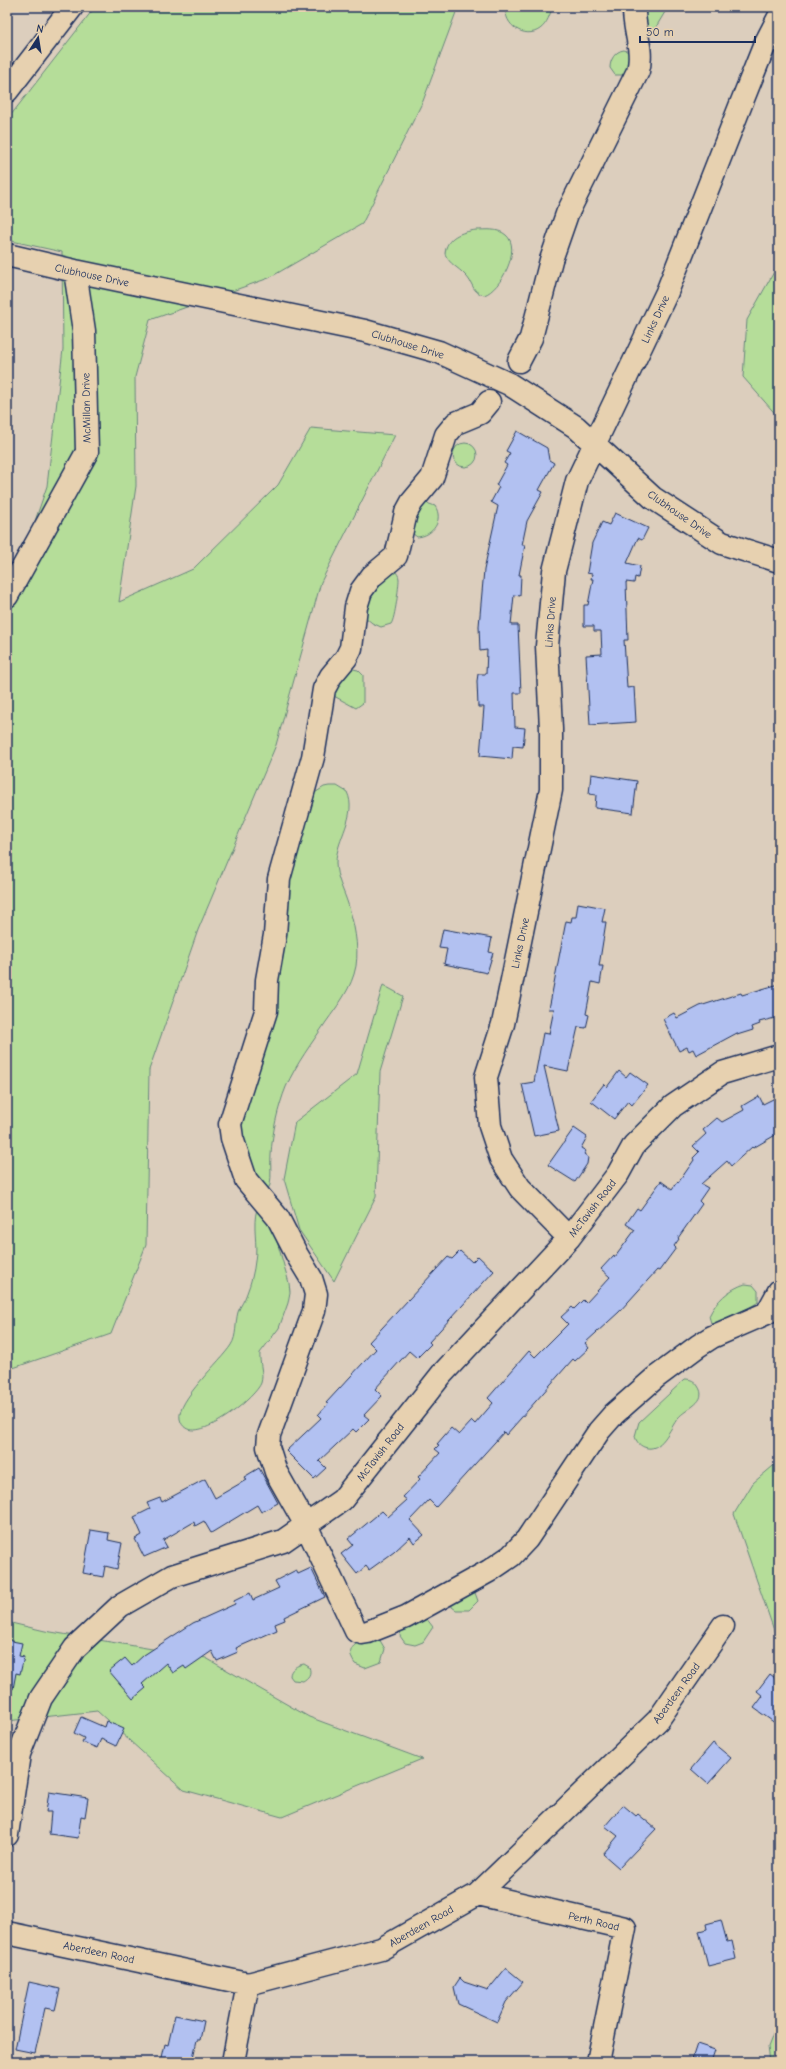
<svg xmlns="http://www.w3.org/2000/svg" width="786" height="2069" viewBox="0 0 786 2069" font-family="'Comic Neue',sans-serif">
  <rect width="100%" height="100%" fill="#dccebd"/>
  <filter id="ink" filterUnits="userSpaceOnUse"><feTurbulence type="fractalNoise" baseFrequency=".025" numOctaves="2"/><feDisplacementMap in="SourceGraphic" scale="8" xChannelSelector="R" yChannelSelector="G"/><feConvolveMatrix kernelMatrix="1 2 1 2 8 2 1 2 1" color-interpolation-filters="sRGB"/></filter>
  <g filter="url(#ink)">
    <path fill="#b5dd99" stroke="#68867c" d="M95,7H458L423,101L362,224L269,278L150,320L135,377L136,486L119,602L193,569L278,485L311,428L395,435L321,582L276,745L198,930L149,1070L146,1245L111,1334L16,1367L7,1369V603L47,486L63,349L62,252L7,240V120Z
      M506,7H553C549,15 548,23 540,29C525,40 503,25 506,7Z
      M646,7H668L653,32L647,29L643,10Z
      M624,50L629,52L631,56L626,71L622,75H615L610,68C610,60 615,51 624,50Z
      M476,230C486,230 498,228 506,235C522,248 501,290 484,295C471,292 474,283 465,275C458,267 450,265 445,254C446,237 461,232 476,230Z
      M779,263V418L743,377L747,320Z
      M453 455a12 12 0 1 1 24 0a12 12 0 1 1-24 0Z
      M424,502L435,506C444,520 433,536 417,537L412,533L410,528Z
      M395,571C397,573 399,576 399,579C399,586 395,619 391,624L381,627L372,623L365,617L370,589Z
      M348,668L358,670L363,675V703L356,708L332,695Z
      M329,786H337L347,792C358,815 336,839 336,863C336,877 344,891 348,904C354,923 359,946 356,966C352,988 338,1005 326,1022C312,1043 296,1064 286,1087C278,1107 272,1133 271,1155C270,1165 272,1175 270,1185L268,1189L259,1188L237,1134L282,900L313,794L324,787Z
      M383,985L403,996L380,1072L376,1197L334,1281L299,1230L284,1179L295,1122L357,1074Z
      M257,1209L272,1224L289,1283L290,1292L288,1303L279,1328L260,1353C259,1363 264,1373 261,1383C255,1399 188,1453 180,1419C176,1401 221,1361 231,1345C237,1336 235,1323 238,1312C240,1306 245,1300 247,1293C251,1283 254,1271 255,1261C258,1244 252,1225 257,1209Z
      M745,1284L753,1285L758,1291V1302C754,1306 720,1322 714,1324L711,1323L709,1316C716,1301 729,1289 745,1284Z
      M685,1379C691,1379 695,1381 698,1386C709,1402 686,1408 678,1418C670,1428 661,1454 644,1447C639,1445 636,1441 635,1436L639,1422Z
      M779,1461V1645L734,1514L753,1483Z
      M474,1590L478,1601L469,1610H456L452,1607L451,1601Z
      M426,1618L433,1627L423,1642L415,1645L405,1643L400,1636L401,1630Z
      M7,1622L45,1631L206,1658L309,1717L422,1759L282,1817L184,1790L97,1711L7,1721Z
      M378,1637L385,1649L381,1662L365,1668L355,1664C341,1644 364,1640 378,1637Z
      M304,1664L309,1667C312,1674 308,1678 303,1681L293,1680L290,1676C290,1669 297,1665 304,1664Z
      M779,2019V2062H770L768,2047Z"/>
    <path fill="#b2c1f1" stroke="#1b2f5e" d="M517,431L547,448L549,460L554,463L539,490L543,492L527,521L522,545H525L519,575H521L520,596L514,595L511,625H518L521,693H514L515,727L525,728L523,747L513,746L512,759L480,756L484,707H478L477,681L478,674H486L487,650L480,651L479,626L484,570L498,506L491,502L499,487L496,485L507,465L504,463L510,453L506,451Z
      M615,513L648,528L642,540L638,538L627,563L640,566L638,578L635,577L634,583L626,582L628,640H624L627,688L634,687L636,722L590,725L586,655L602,654L601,631H594V626H584V605H588L593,579H591L592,574L587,573L592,543L602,522L609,525Z
      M591,774L637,781L633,813L595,808L596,795L589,794Z
      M578,903L605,908L602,922H606L599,966H603L600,984L592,982L586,1014L589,1015L586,1028L578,1027L568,1071L544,1066L559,1131L534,1136L522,1084L534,1082L543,1033L549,1034L554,1009H549L566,921L571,922L572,917H576Z
      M443,929L492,938L489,952L493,953L487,973L444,964L447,949L439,948Z
      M779,984V1017L759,1022L760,1024L752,1027L753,1030L737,1035V1033L696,1055L693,1049L689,1051L687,1047L679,1051L663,1019L674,1013L677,1018L700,1006L741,993L742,995Z
      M619,1071L626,1077L630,1072L648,1085L632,1105L628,1101L614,1119L591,1101L604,1084L607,1087Z
      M759,1096L763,1104L779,1096V1133L753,1148L752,1147L731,1166L727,1161L701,1184L708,1188L699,1201L702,1204L678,1238L679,1239L674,1246L676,1248L659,1271L657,1270L619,1312L585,1343L589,1348L575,1361L573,1359L506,1435L504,1432L436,1507L429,1500L410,1520L424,1535L414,1543L410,1537L394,1552L369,1570L366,1566L357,1574L341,1554L353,1545L348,1539L382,1511L388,1517L407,1500L403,1497L420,1479L418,1477L440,1453L435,1449L439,1445L437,1444L451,1428L459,1435L472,1421L475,1424L493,1403L488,1398L529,1351L535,1357L568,1324L561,1317L572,1307L574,1309L583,1300L586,1303L610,1277L601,1269L614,1255L615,1257L635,1230L626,1224L637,1208L640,1210L661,1181L672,1189L677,1182L678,1183L694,1160L693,1158L699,1152L693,1146L706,1134L703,1130L717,1118L722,1122L744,1110L742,1106Z
      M574,1128L587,1137L581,1148L586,1151L584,1154L588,1157L587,1164L575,1182L548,1165Z
      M460,1251L472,1262L478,1256L494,1271L429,1342L431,1344L417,1358L409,1351L375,1389L382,1396L364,1415L369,1419L356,1432L353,1429L319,1461L326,1468L314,1479L286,1451L321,1418L318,1415L328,1404L326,1403L376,1349L369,1342L448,1257L452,1259Z
      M259,1468L278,1503L261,1512L257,1505L211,1533L204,1521L195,1526L194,1522L163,1540L167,1547L144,1557L135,1539L142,1535L134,1517L150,1509L147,1503L160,1498L162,1502L205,1479L215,1498L246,1480L244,1477Z
      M91,1530L109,1533L108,1540L122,1543L117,1569L105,1566L103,1577L83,1573Z
      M311,1568L325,1597L284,1617L285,1620L275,1624L277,1630L236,1648L238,1652L217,1661L212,1651L186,1669L184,1666L173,1673L166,1663L142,1684L146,1688L133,1699L109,1671L125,1658L132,1666L144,1655L193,1623L235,1604L234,1601L250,1593L253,1600L279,1588L275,1581L296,1570L298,1574Z
      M7,1640L22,1643L19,1656L24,1657L20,1674L16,1673L13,1689L7,1688Z
      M770,1674L779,1681V1726L754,1708L763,1696L757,1691Z
      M81,1717L104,1727L106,1721L124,1729L116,1746L101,1739L97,1748L82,1742L84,1738L74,1733Z
      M713,1743L731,1758L708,1784L691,1769Z
      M49,1792L88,1798L85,1817L81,1816L78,1838L49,1834L51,1812H46Z
      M623,1805L636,1816L638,1814L656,1829L619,1868L603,1854L618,1836L605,1826Z
      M721,1920L727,1942L732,1941L736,1959L708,1966L699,1931L707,1929L706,1924Z
      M506,1968L523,1982L506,2002L497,2022L458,2004L454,1987L460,1978L464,1982L488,1990Z
      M29,1982L60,1989L55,2010L45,2008L35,2053L15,2049Z
      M175,2015L204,2021L200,2040H197L192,2062H161L165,2044L168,2045Z
      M697,2044L715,2050L711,2062H691Z"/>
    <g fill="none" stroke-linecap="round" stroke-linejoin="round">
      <g stroke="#1b2f5e" stroke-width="25">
        <path id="minor" d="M7,91L72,7
          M7,255L75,271L365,331L439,352L509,384L576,427L653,498L722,543L779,561
          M519,361L531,338L551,260L567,214L638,71C644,49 633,29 634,7
          M489,402L480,413L456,423L446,435L432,478L412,502L406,513L396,556L372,576L361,591L356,607L351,648L346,658L331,676L324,689L313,757L279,879L275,935L267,980L266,1011L230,1124L232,1138L246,1180L278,1218L297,1255L311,1278L316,1294L314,1311L269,1435L268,1447L276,1472L306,1525L356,1631L362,1633L368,1632L406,1617L489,1571L511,1556L527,1539L599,1431L614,1414L655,1378L698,1346L712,1337L767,1313L779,1291
          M7,596L87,452L84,331L75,271
          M569,1238L520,1188L501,1159L490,1126L486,1077L503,1024L551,790V729L547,646L554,571L577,481L667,292L741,104L765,44L779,17
          M7,1835L19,1754L41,1698L75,1648L120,1606L172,1576L283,1541L342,1500L442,1374L569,1238L618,1174L634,1145L673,1106L722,1073L779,1056
          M478,1894L625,1928L598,2062
          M7,1933L248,1984L381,1949L478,1894L658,1720L723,1626
          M233,2062L248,1984"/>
      </g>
      <use href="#minor" stroke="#e7d1b0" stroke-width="22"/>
    </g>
  </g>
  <g text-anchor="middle" stroke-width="4" stroke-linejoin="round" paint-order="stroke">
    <g font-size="11" fill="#1b2f5e" stroke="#e7d1b0">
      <text transform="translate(92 275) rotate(12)" y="4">Clubhouse Drive</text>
      <text transform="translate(655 319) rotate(-65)" y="4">Links Drive</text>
      <text transform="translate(408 344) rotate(17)" y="4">Clubhouse Drive</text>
      <text transform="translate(86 408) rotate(-91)" y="4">McMillan Drive</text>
      <text transform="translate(680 514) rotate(35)" y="4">Clubhouse Drive</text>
      <text transform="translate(550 622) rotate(-86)" y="4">Links Drive</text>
      <text transform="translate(520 943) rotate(-78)" y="4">Links Drive</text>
      <text transform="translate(592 1208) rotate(-52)" y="4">McTavish Road</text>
      <text transform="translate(380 1452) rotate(-52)" y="4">McTavish Road</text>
      <text transform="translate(676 1693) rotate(-54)" y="4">Aberdeen Road</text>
      <text transform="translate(594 1921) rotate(13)" y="4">Perth Road</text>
      <text transform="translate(421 1926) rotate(-30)" y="4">Aberdeen Road</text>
      <text transform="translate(99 1952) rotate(12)" y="4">Aberdeen Road</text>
    </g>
  </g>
  <rect width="786" height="2069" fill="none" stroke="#e7d1b0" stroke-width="24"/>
  <rect x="12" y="12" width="762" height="2045" fill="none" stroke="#1b2f5e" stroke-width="1.5" filter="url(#ink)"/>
  <g transform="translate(38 38) rotate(12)" stroke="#e7d1b0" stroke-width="3" paint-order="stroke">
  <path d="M0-3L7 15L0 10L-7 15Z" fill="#1b2f5e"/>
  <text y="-6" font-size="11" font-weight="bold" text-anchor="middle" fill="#1b2f5e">N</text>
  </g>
  <path d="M640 36v6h115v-6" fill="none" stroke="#1b2f5e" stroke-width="2"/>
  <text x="646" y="36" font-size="12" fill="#1b2f5e" stroke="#e7d1b0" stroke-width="3" paint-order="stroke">50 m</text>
</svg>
